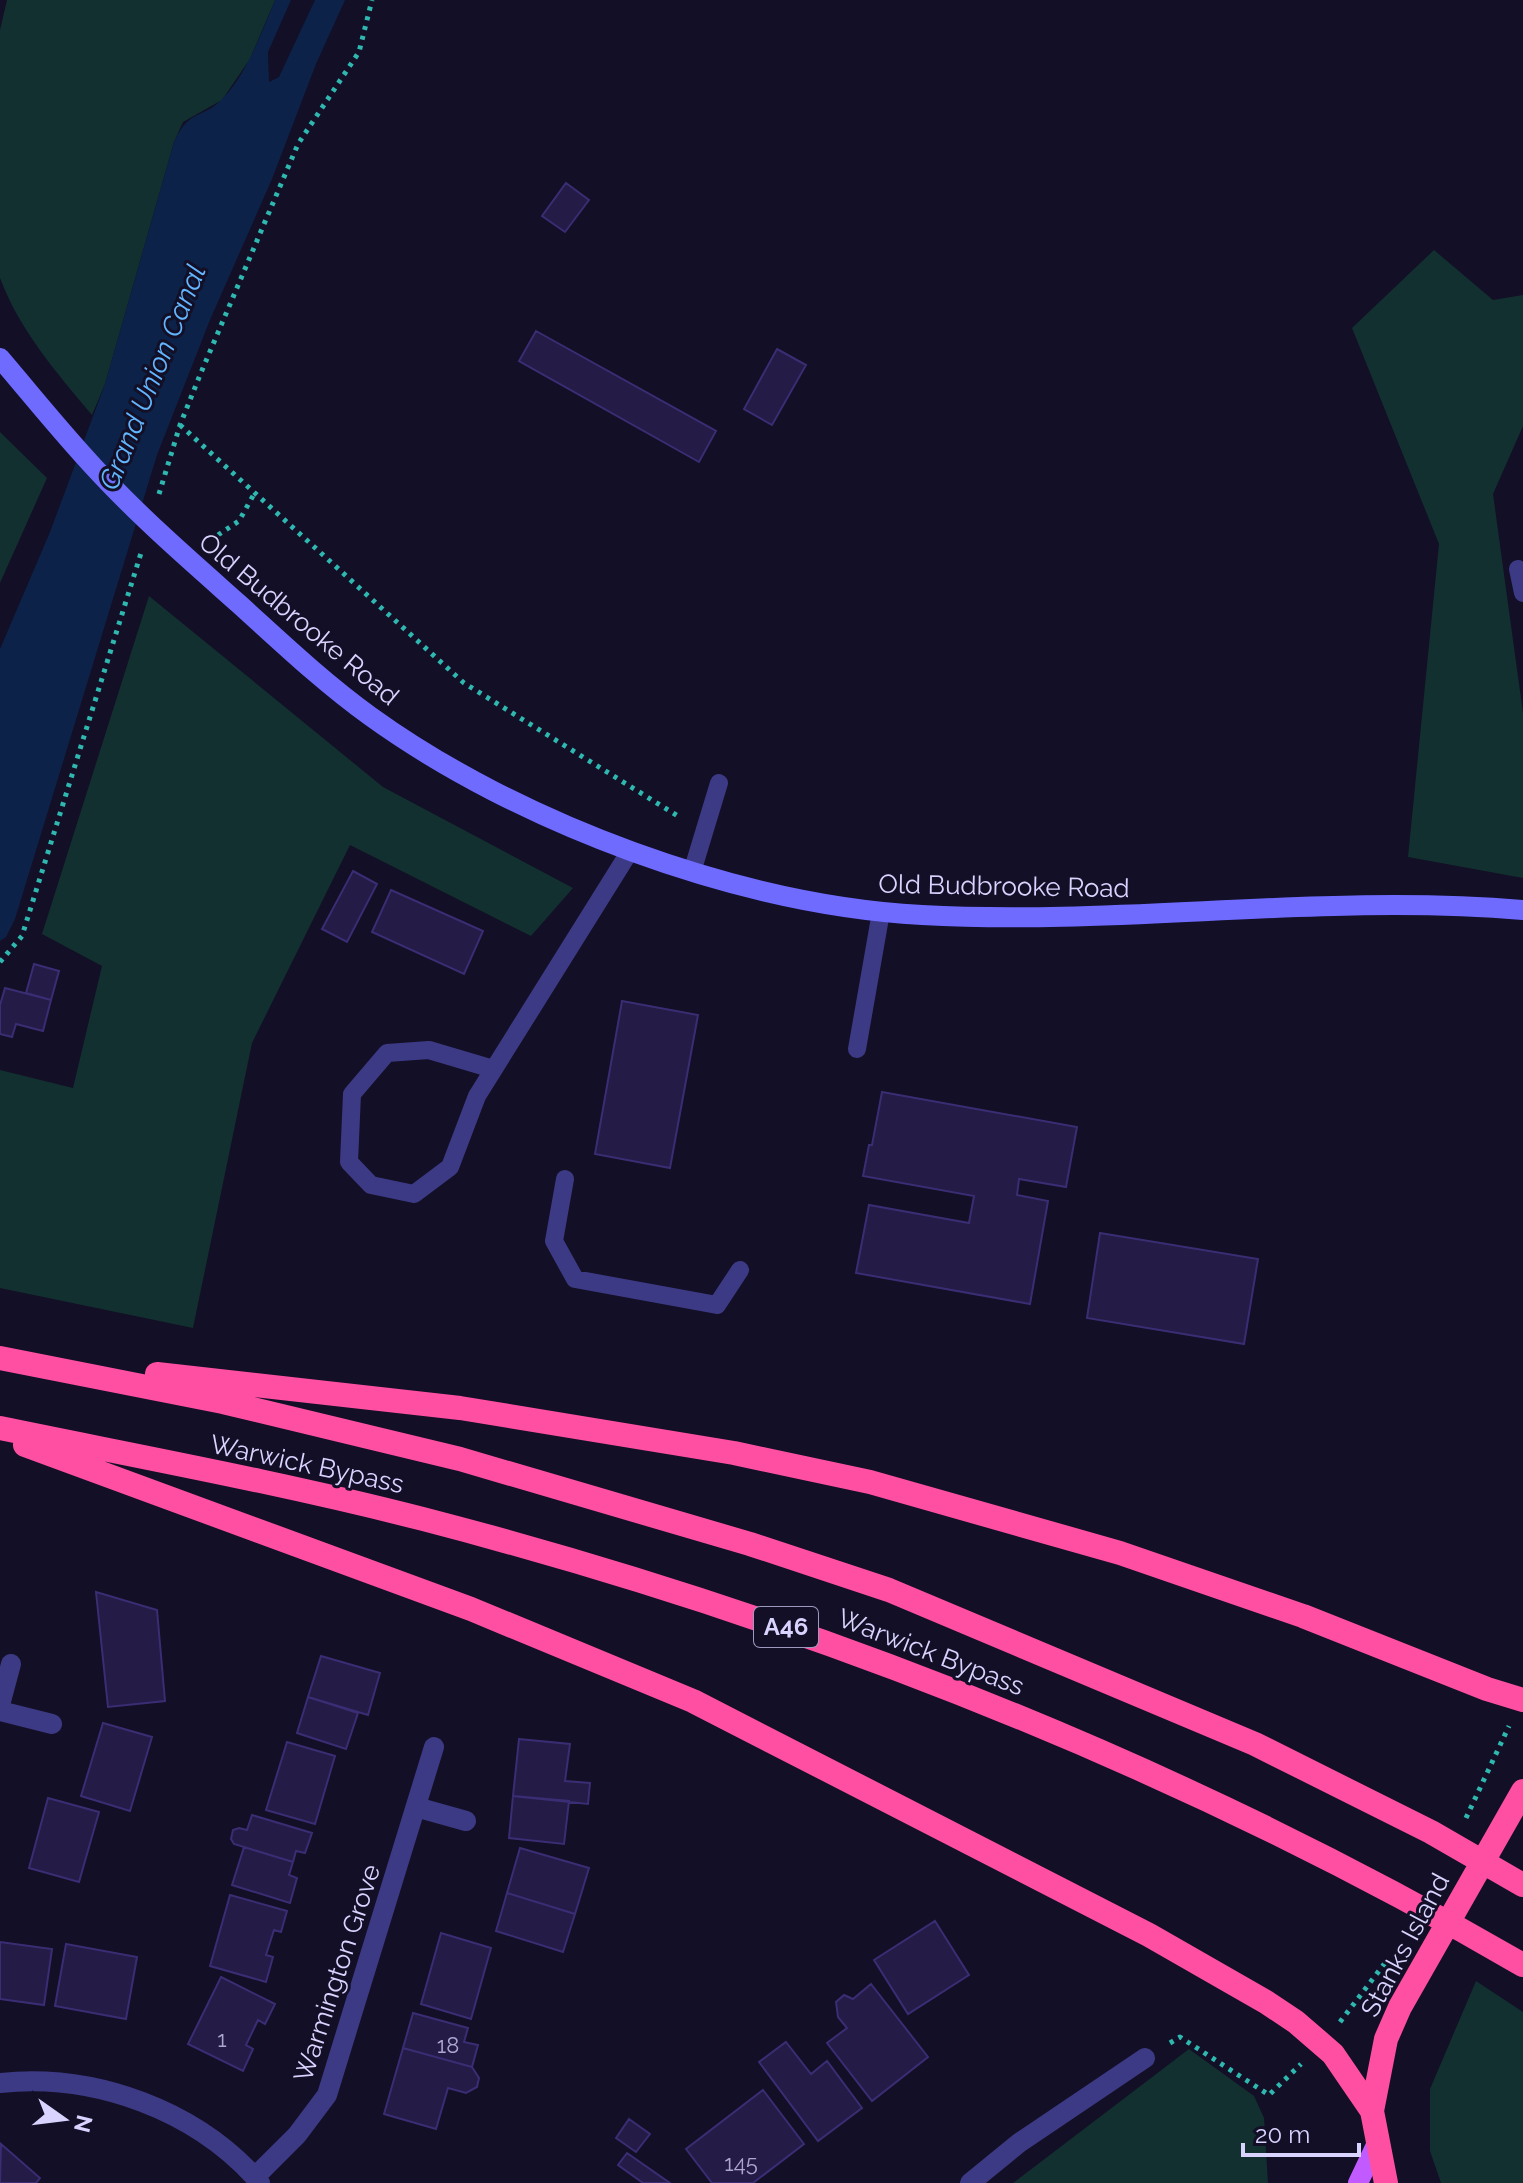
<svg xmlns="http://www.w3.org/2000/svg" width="1523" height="2183" viewBox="0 0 1523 2183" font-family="Raleway,sans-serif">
  <rect width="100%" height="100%" fill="#130f26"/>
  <path fill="#12302f" d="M7,0H275L250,59L222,100L183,122L174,142L105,384L92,415C56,372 20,331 0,278V30Z
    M1434,250L1493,300L1523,295V426L1493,494L1523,713V878L1408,857L1439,544L1352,328Z
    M0,432L47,478L0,583Z
    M149,596L383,787L573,888L531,936L350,845L252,1043L193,1328L0,1288V1070L73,1088L102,966L42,934Z
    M1476,1981L1523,2012V2183H1441L1430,2151V2089Z
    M1189,2049L1254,2096L1264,2118L1268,2183H1013Z"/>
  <path fill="#0c2248" d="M275,0H291L268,52L269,82L279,77L315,0H345L316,64L272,179L210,320L157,455L15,919L6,937L0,941V649L50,532L105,384L174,142C190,107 203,120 223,98C248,72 261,33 275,0Z"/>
  <path fill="#241b47" stroke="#3b2d73" stroke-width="2" d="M566,183L589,200L565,232L542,216Z
    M536,331L716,431L699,462L519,361Z
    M777,349L806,365L772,425L744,409Z
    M353,871L377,884L347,942L322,929Z
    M391,890L483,931L464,974L372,932Z
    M34,964L59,971L51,1000L26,993Z
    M5,988L51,1000L43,1031L16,1024L12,1037L0,1034V1005Z
    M622,1001L698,1015L670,1168L595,1154Z
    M882,1092L1077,1127L1066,1187L1019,1179L1017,1195L1048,1201L1030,1304L856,1273L869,1205L969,1223L974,1196L863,1176L869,1145H872Z
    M1100,1233L1258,1259L1244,1344L1087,1318Z
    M96,1592L157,1610L165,1701L108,1707Z
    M321,1656L380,1673L368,1715L308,1697Z
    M308,1697L358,1713L346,1749L297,1733Z
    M103,1723L152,1737L130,1811L81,1796Z
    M519,1739L570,1744L565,1781L590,1783L588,1804L513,1796Z
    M287,1742L335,1756L315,1824L266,1810Z
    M513,1796L569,1801L564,1844L509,1838Z
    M48,1798L99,1812L79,1882L29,1868Z
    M252,1815L312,1833L305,1853L296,1851L293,1862L234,1844L231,1839L233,1830L239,1828L247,1830Z
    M244,1847L293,1862L289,1875L297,1878L290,1903L232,1885Z
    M520,1848L589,1868L575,1914L507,1893Z
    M507,1893L575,1914L563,1952L496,1931Z
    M230,1895L287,1911L281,1932L274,1930L266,1955L273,1957L266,1982L210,1966Z
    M935,1921L969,1975L908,2014L874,1960Z
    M441,1933L491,1948L471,2019L421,2004Z
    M0,1942L52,1949L44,2005L0,1999Z
    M66,1944L137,1957L126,2019L55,2006Z
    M221,1977L275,2004L265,2024L258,2020L246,2045L253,2049L243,2071L188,2044Z
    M871,1984L928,2057L872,2101L827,2043L847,2028L838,2017L836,2002L844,1995L853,1999Z
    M413,2013L468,2028L464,2042L478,2045L472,2067L403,2048Z
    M786,2042L811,2074L827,2061L862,2108L818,2141L759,2062Z
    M403,2048L472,2067L479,2078L477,2087L466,2093L448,2088L436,2129L384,2114Z
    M763,2090L804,2144L753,2183H712L686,2149Z
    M629,2119L650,2134L636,2152L616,2138Z
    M1,2144L40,2178L36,2183H0Z
    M627,2153L670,2183H643L618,2165Z"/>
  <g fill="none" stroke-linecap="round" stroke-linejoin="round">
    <path stroke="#2fb8b0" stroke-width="5" stroke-dasharray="4 6" stroke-linecap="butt" d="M180,425L464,683L681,818
      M159,494L180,425L200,375L298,144L359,52L372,0
      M218,535L239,521L254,494
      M0,962L22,936L141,553
      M1466,1818L1509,1726
      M1340,2022L1385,1963
      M1170,2043L1180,2037L1269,2095L1301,2064"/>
    <path stroke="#3d3a85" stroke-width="18" d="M1518,569L1523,593
      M692,872L719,783
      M857,1049L881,912
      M493,1069L429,1050L387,1053L352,1094L349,1162L371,1185L414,1194L450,1167L477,1096L630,851
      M565,1179L554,1241L575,1279L717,1305L740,1270"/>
    <path stroke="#3d3a85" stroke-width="20" d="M0,1705L11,1664
      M0,1711L52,1724
      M416,1807L466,1821
      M0,2083C95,2073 197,2110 260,2183
      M255,2177L297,2135L327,2095L434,1747
      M970,2183L1019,2143L1145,2058"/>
    <path stroke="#6f6bff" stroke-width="20" d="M0,358C35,399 69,442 107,481C149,525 194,564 239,604C282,643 323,682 370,716C518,823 739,905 922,915C1122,926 1323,893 1523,910"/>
    <path stroke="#c25bff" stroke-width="20" d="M1358,2183L1377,2143"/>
    <path stroke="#ff4fa3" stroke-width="24" d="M0,1358L223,1402L460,1459L750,1544L889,1590L1255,1744L1431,1832L1523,1885
      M157,1374L460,1408L734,1453L870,1482L1120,1553L1303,1616L1487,1689L1523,1700
      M0,1428C141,1457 283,1483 423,1519C808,1619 1178,1765 1523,1965
      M25,1445L471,1609L693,1701L1149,1935L1266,2002L1296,2022L1333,2054L1372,2111
      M1386,2183L1372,2111L1386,2039L1400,2007L1523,1791"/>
  </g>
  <g text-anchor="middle" stroke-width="6" stroke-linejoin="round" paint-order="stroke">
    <g font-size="22" fill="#aca6d1">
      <text x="222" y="2047">1</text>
      <text x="448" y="2053">18</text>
      <text x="741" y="2171">145</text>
    </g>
    <rect fill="#130f26" stroke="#9e99be" stroke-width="2" x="754" y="1607" width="64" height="40" rx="6"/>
    <g font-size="24" font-weight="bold" fill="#d9d4ff">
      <text x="786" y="1635">A46</text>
    </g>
    <g font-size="26" fill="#d9d4ff" stroke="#130f26">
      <text transform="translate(299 619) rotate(40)" y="9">Old Budbrooke Road</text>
      <text transform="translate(1004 886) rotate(1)" y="9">Old Budbrooke Road</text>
      <text transform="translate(307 1464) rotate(12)" y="9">Warwick Bypass</text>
      <text transform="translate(931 1652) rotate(21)" y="9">Warwick Bypass</text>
      <text transform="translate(1405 1945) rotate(-62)" y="9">Stanks Island</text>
      <text transform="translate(337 1973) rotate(-72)" y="9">Warmington Grove</text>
    </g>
    <g font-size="28" font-style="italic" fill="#62b6ff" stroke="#130f26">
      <text transform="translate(152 377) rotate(-68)" y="10">Grand Union Canal</text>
    </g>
  </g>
  <g transform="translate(64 2119) rotate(104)" stroke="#130f26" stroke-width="6" paint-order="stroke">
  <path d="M0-6L14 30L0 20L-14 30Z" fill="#d9d4ff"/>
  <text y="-12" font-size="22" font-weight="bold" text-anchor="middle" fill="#d9d4ff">N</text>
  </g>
  <path d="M1243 2143v12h116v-12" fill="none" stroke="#d9d4ff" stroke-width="4"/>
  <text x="1255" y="2143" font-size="24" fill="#d9d4ff" stroke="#130f26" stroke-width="6" paint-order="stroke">20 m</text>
</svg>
